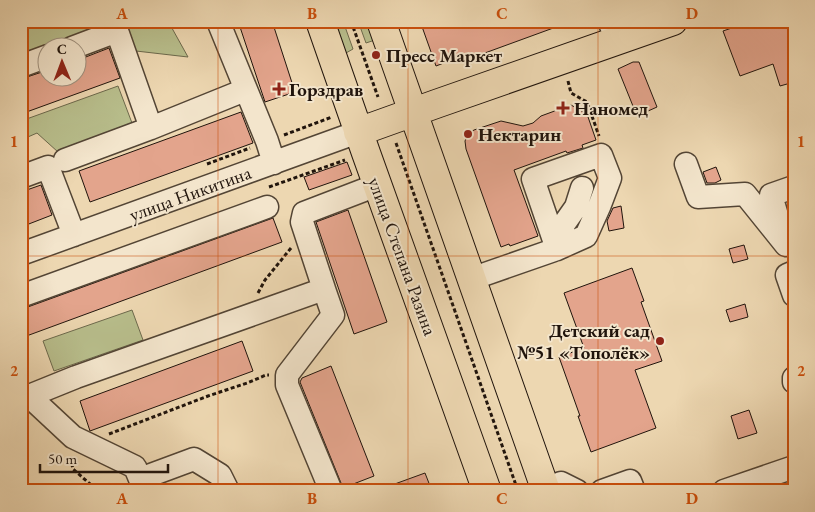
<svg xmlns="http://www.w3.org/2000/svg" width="815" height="512" viewBox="0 0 815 512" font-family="'EB Garamond',serif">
  <rect width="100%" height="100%" fill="#edd7b1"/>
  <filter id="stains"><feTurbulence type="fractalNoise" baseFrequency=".004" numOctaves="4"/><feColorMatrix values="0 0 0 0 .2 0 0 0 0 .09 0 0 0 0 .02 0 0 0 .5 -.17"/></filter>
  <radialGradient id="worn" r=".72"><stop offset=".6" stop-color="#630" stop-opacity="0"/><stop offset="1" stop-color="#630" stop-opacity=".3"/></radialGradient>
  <path fill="#b8be8c" stroke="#6c694c" d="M21,21H168L188,57L136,51L115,25L21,57Z
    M329,21H343L353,49L346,53Z
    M358,21H369L375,40L366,43Z
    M118,86L132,123L58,152L37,133L21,140V121Z
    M132,310L143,340L54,371L43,341Z"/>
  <path fill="#e3a48c" stroke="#20140c" d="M238,21H272L295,92L265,102Z
    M420,21H567V23L463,61L462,56L436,66Z
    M752,21H794V82L780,86L773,64L740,76L723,31Z
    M109,48L120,78L21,114V79L48,70V78H78V60Z
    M633,62H639L657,107L637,116L618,69Z
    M571,105L587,114L596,140L582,145L583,148L567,153L566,151L514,170L538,236L510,246L509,244L501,247L466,149L465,141L468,134L474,130L501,121L523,126L533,123L541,116Z
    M241,112L253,143L90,202L79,171Z
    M347,162L352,175L309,190L304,177Z
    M716,167L721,180L715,183H707L703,172Z
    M41,185L52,215L21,227V192Z
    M621,206L624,228L609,231L607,221L613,208Z
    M348,210L387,322L354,334L316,222Z
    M273,218L282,242L21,338V309L25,308Z
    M744,245L748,259L733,263L729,249Z
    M632,268L644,301L641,302L662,361L635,370L656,428L591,452L578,416H580L559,357L584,348L564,293Z
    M745,304L748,317L730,322L726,310Z
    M242,341L253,371L90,431L80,401Z
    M331,366L374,476L343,488L300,382L302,378Z
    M749,410L757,433L738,439L731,416Z
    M425,473L432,491H381V489Z"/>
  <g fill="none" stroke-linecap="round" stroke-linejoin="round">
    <g stroke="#534535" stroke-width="25">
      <path id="minor" d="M218,21L267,141L274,163
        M609,21L617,40
        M72,48L117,31L151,128
        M21,66L48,56
        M65,160L151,128L245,90
        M686,164L698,197L745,194L786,245
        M21,177L48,167L74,235
        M782,233L771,195L791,188
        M557,249L564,224L576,207L582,188
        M21,254L358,132
        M794,272L787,275L794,295
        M471,279L557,249L586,236L599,207L610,178L601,155L533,179L557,249
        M324,289L333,315L287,375V385L331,491
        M21,296L267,207
        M794,378V382
        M21,395L29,396L76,377L324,289L302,222L304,213L377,185
        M29,396L73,437L135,467L145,491
        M140,479L194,459L220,475L228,491
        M545,489L561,483L577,491
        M602,491L630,481L634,491
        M724,491L794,467"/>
    </g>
    <g stroke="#20140c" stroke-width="30">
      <path id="major" d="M320,21L366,153L487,491
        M381,21L546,491
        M358,132L436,104L673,21"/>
    </g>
    <path stroke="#20140c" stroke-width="3" stroke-dasharray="4 2.5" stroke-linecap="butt" d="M351,21L378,97
      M133,24L141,21
      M568,81L571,93L587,102L599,136
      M284,135L332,117
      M396,143L518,491
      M207,164L250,148
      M269,187L345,160
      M258,293L265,280L291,248
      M109,434L208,396L247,383L266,375H269
      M70,457L73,469L98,491"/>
    <use href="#minor" stroke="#f3e5cc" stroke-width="22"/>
    <use href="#major" stroke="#edd7b1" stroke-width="28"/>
  </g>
  <path fill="none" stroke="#ca4f0c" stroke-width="1" stroke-opacity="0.55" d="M218,21V491M408,21V491M598,21V491M21,256H794"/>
  <g fill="#8f2418" stroke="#f3e5cc" stroke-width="2">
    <circle cx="376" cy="55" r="5"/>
    <path d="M276.5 81.5h5v5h5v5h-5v5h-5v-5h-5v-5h5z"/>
    <path d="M560.5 100.5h5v5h5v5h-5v5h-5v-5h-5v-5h5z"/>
    <circle cx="468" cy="134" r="5"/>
    <circle cx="660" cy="341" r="5"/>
  </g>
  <g text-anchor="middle" stroke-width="4" stroke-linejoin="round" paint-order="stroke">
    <g font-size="19" font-weight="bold" fill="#20140c" stroke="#f3e5cc" text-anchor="start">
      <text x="386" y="62">Пресс Маркет</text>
      <text x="289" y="96">Горздрав</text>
      <text x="574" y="115">Наномед</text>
      <text x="478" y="141">Нектарин</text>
      <text x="650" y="337" text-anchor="end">Детский сад<tspan x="650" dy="22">№51 «Тополёк»</tspan></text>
    </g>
    <g font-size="19" fill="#20140c" stroke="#f3e5cc">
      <text transform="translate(190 193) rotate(-20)" y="7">улица Никитина</text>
      <text transform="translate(403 256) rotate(70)" y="7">улица Степана Разина</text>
    </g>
  </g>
  <rect width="815" height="512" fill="none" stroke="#edd7b1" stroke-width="55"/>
  <g transform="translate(62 62) rotate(359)"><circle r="24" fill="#f3e5cc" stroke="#9f917f"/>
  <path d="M0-4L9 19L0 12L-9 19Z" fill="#8f2418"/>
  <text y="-8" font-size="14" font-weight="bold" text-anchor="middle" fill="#20140c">С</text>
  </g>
  <path d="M40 464v8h128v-8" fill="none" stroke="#20140c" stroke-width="2.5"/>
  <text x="48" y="464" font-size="15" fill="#20140c" stroke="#f3e5cc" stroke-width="4" paint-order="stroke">50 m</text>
  <rect x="28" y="28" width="760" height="456" fill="none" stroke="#ca4f0c" stroke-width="2"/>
  <g font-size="16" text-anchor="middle" font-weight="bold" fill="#ca4f0c">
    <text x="122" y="19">A</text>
    <text x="312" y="19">B</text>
    <text x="502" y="19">C</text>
    <text x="692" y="19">D</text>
    <text x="14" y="147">1</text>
    <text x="801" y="147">1</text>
    <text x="14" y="376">2</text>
    <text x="801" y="376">2</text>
    <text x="122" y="504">A</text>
    <text x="312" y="504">B</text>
    <text x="502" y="504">C</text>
    <text x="692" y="504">D</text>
  </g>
  <rect width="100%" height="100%" filter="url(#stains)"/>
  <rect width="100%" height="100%" fill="url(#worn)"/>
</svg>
